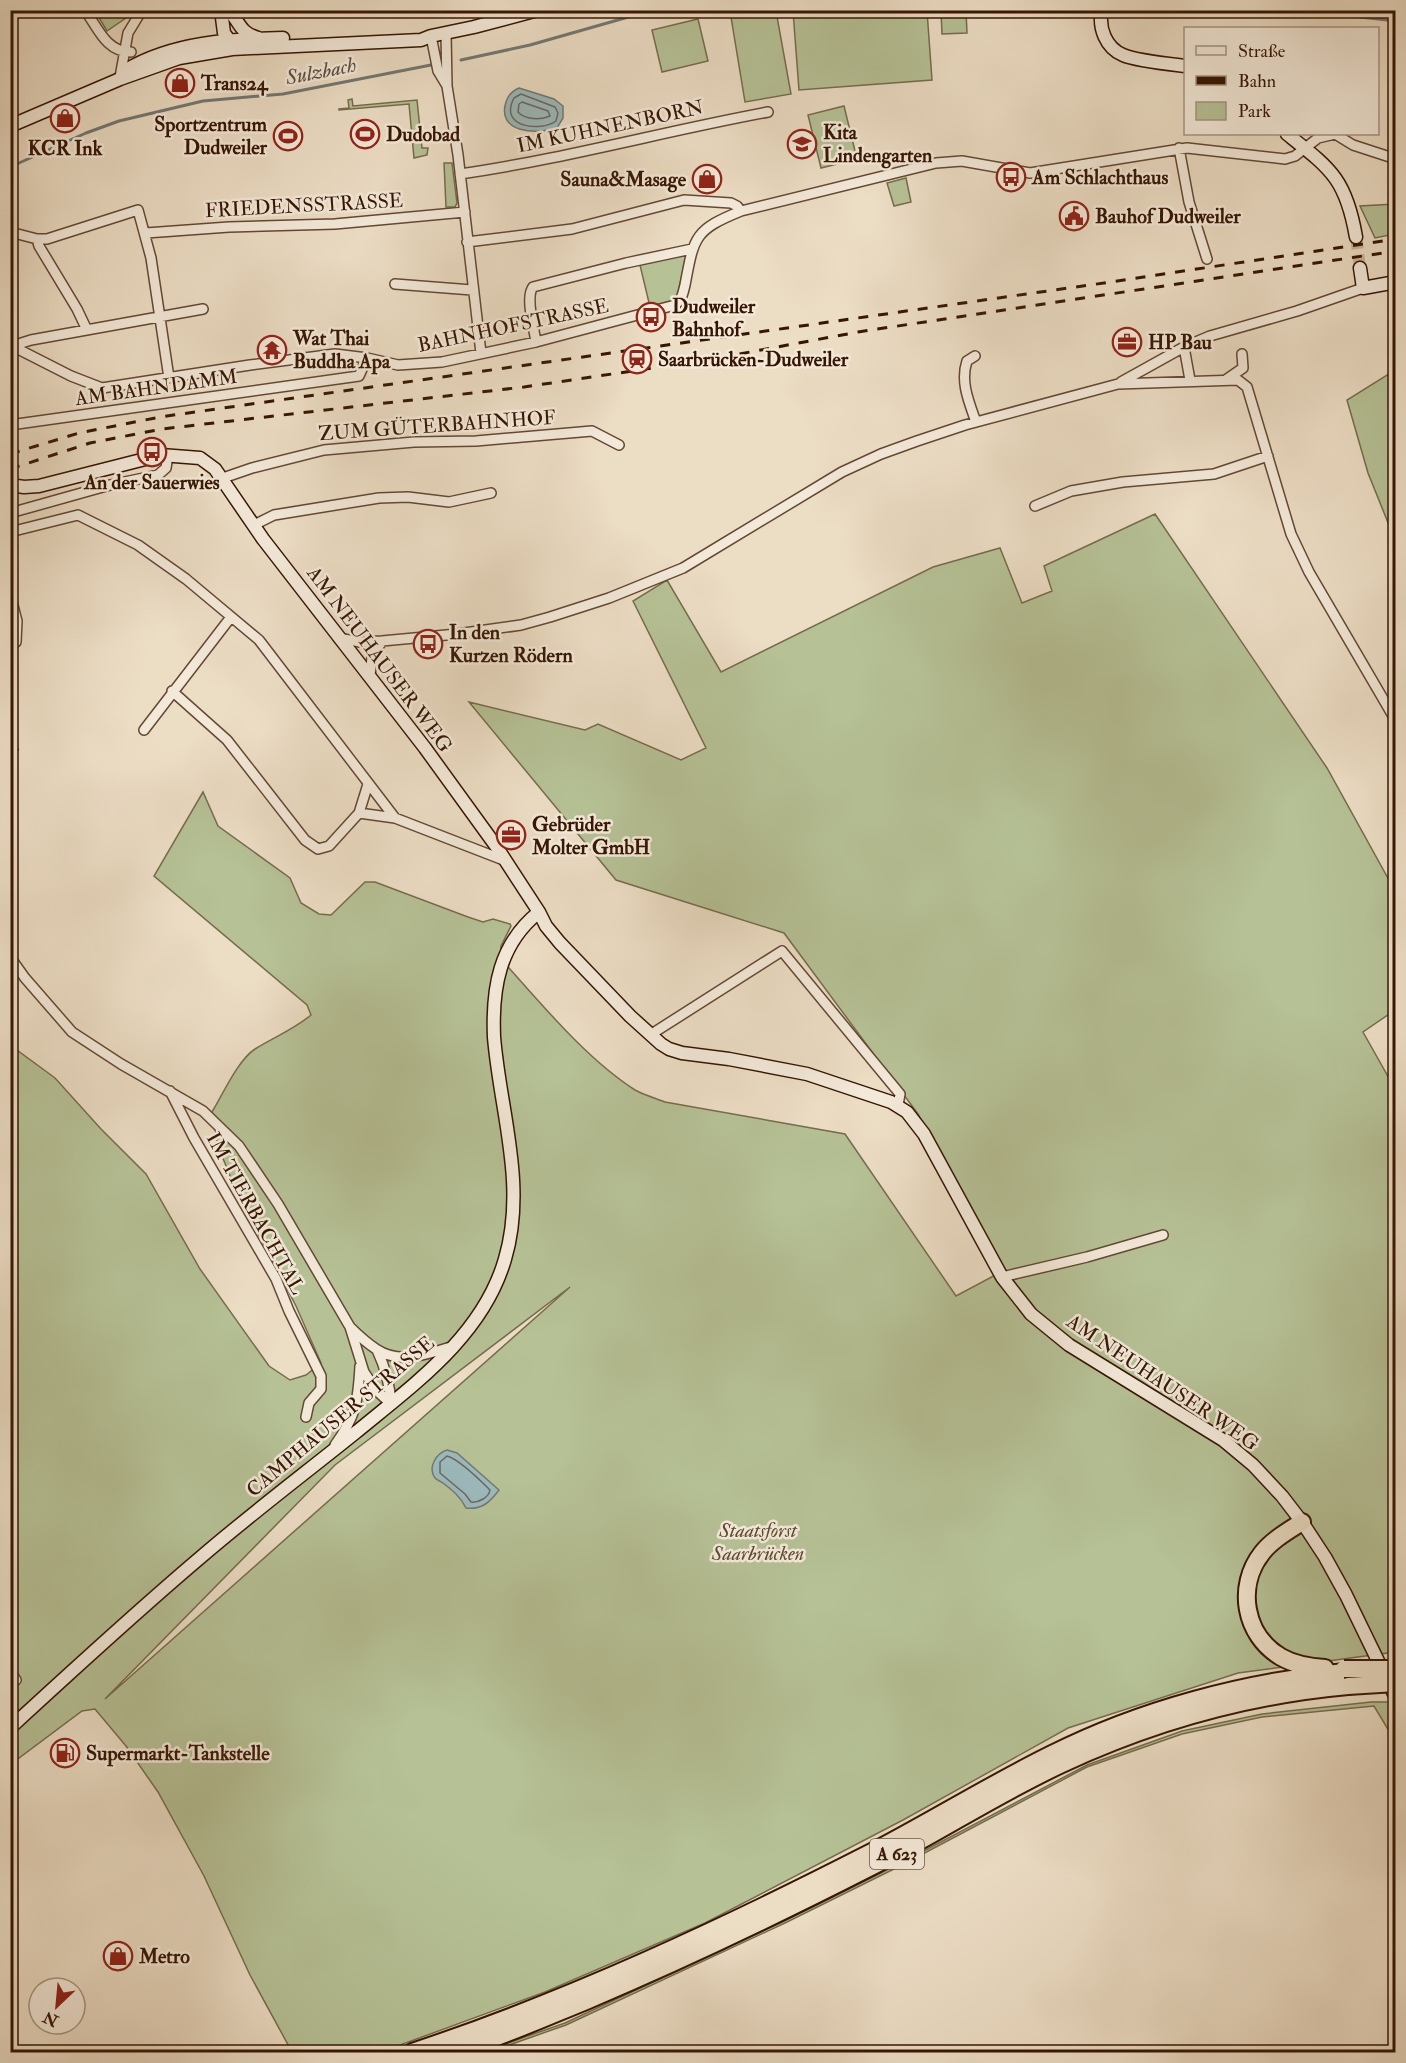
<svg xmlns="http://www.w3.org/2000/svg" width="1406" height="2063" viewBox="0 0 1406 2063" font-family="'IM FELL Double Pica',serif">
  <rect width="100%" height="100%" fill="#ecddc5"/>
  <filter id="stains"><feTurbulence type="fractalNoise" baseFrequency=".00333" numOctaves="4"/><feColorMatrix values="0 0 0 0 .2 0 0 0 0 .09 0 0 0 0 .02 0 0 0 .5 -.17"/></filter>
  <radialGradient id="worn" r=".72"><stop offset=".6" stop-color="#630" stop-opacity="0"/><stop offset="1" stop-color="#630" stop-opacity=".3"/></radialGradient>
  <path fill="#b6c196" stroke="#766c4c" stroke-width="1.5" fill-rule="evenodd" d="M106,11V10L131,11L126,18L107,31L98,16Z
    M730,11H776L791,94L745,102Z
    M793,11H927L932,80L799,90Z
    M941,11H966L967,33L942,34Z
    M698,19L708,61L662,72L652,30Z
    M352,99L353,106L417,100L422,148H428L427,155L414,158L409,104L339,110V109L349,108L348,100Z
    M844,106L857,159L821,168L808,115Z
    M444,163H452L457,203L455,207H446Z
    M906,178L911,202L894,206L887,183Z
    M1395,204V234L1375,238L1360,206Z
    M687,254L677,297L670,303L650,307L640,265Z
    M1395,370V540L1368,473L1347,400Z
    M1155,514L1327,768L1395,891V1010L1363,1032L1395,1089V1652L1238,1673L1068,1728L903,1820L705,1923L545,1992L381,2052H292L250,1975L204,1876L158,1792L126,1746L95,1709L82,1711L11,1764L10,1045L55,1078L101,1129L146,1174L200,1269L269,1366L290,1380L306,1375L321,1363L296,1306L237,1193L218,1146L212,1112C223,1094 238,1060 255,1049C274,1037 293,1030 311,1015L307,1005L154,876L203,792L218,826L290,878L301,903L319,914L331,915L365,882H375L468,917L483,922L493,919L510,924L511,926L501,946L500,958C540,1002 585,1058 635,1090C644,1095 655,1098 665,1102L845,1134L956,1296L1003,1271L918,1114L784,933L616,880L469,702L585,730L598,724L681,760L706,748L633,601L667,580L721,672L933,567L1000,548L1022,603L1052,591L1044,566ZM570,1287L105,1699L335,1465Z
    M1371,1702H1395V1741L1374,1706L1262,1717L1182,1734L1087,1767L900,1866L785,1923L566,2025L489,2052H482L565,2023L784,1921L899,1864L1087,1765L1182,1731L1262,1714Z"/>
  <path fill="#9cbabd" stroke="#737873" stroke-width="1.5" d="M519,88L554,99L563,106V118L557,128C537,135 496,133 506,102C508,95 512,91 519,88Z
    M447,1450L457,1453L499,1490C490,1502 482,1510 466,1508C461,1497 452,1490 443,1483C440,1481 437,1480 435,1478C427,1467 437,1453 447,1450Z"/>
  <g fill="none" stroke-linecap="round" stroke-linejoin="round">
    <path stroke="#696860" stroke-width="1.5" d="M521,94L555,107L558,113L556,121C541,132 498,128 514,98Z
      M522,102L548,111L550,116C541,120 525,120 518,112L519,104Z
      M447,1456C458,1459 481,1481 490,1490C489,1497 479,1503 471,1502L465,1494L440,1473V1462Z"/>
    <path stroke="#737873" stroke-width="3" d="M1297,10L1396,21
      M461,60L530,45L653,10
      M10,167L86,133L119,121L203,101L283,94L431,65"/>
    <path stroke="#c8b59e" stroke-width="12" stroke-dasharray="12 6" stroke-linecap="butt" d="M1356,237L1360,268"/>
    <g stroke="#644834" stroke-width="12">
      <path id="street" d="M85,10C98,28 106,52 131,52
        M446,33L447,86L458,155L481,353
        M431,36L438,71L447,86
        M120,77L128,33L142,10
        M1179,148L1189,202L1207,259
        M460,174C564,159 665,131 768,112
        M10,232L37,239L39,246L77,309L87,330
        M146,233L229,227L335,224L465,212
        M37,239H47L138,210L151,258L169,378
        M467,242L572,229L684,200L731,203L737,206L741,211
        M395,284L472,290
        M536,342C534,328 525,297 533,287L626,263L692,249
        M10,345L71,376L102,388L250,365L335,354L367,358L398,365L442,362L536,342L675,305C682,300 683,293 685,285C694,237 694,230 741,211L936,163L962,161L1030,173L1187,148L1285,159L1295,156L1318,138L1335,134L1353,145L1396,159
        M12,346L31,340L203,309
        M1184,347L1190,380
        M975,356L967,361C960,382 969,402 976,422
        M1227,379L1243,368L1242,354
        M1121,382L1184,347L1210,336L1297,311L1363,288
        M10,425L359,376L367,358
        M223,478L252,468L324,450L414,442L476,441L592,431L619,445
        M1035,506L1071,491L1123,482L1214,474L1268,456
        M10,513L110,485L158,475L166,468L168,455
        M254,525L274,515L379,498L408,497L449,502L491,493
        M10,532L78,515L138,545L186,579L259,640L395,818
        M10,594L17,621L16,642
        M338,638L360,642L382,641L457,634L521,625L550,617L609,598L683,568L842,472L881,454L917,441L965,425L1118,384L1238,380L1247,387L1291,534L1309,572L1396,721
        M370,676L372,657L382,641
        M172,691L227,740L305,840L318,849L329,846L359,813L368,784
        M144,730L231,617
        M359,813L395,818L506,861
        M10,957L25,978L72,1032L121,1064L203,1111L239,1146L278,1204L350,1327L364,1372L376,1390L391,1404
        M650,1035L782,951L900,1094L898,1105
        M170,1091L194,1138L276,1279L289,1311L321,1376V1389L309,1403L306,1417
        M1002,1277L1087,1257L1163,1235
        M350,1327C358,1335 367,1343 376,1349C400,1365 426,1354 451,1347
        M377,1350C385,1367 390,1384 391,1404
        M335,1445C356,1416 358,1402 360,1366
        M10,1671L16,1680"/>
    </g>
    <g stroke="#361603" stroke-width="15">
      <path id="secondary" d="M221,10L224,33L233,45
        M229,10C241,24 239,32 258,38
        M1102,10C1098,28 1106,48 1123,55C1137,61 1169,64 1186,66
        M126,70C173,42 230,39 283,38
        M10,126L120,79L179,58L232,49L421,40L431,36L474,27L538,10
        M1287,134C1331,169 1346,179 1356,237
        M1360,268L1363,288L1396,282
        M10,485L24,487L39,486L161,455L200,458L215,469L263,539L425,748L496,846L539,912L546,926L560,943L630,1016L661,1044L669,1049L682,1053L729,1059L807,1074L891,1102L907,1112L924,1134L1002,1277L1031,1314L1069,1345L1223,1440L1253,1465L1282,1496L1302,1522L1325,1557L1346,1595L1396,1698
        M10,1728C73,1670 136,1612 201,1557C251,1514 304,1474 355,1433C413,1385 483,1336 505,1259C527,1185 500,1111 494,1037C492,988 499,944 539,912"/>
    </g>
    <g stroke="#361603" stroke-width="20">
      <path id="highway" d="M1302,1522C1288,1531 1272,1540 1262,1553C1236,1586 1244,1635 1281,1657C1295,1665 1309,1667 1325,1668
        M412,2052C569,2000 721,1929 868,1854C930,1822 989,1785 1052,1754C1142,1709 1244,1682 1344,1672
        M454,2052C499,2038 542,2019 586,2001C683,1960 779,1914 873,1866C937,1834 997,1794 1062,1764C1152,1722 1249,1695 1348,1686"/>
    </g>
    <use href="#street" stroke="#f3e9d9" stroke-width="9"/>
    <use href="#secondary" stroke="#f3e9d9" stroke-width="12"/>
    <use href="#highway" stroke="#ecddc5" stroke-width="16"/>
    <path stroke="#361603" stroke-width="3" stroke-dasharray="10 10" stroke-linecap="butt" d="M10,454L79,433L160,417L1111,282L1396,239
      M10,469L90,443L162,429L524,387L707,360L858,332L1396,251
      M10,745L24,754"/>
    <g stroke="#361603" stroke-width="20" stroke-linecap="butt">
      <path id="highway-bridge" d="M1344,1669H1396
        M1348,1686L1396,1683"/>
    </g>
    <use href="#highway-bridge" stroke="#ecddc5" stroke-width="16"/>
  </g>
  <defs>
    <g id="shop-ring" transform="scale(1.5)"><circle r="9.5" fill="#f3e9d9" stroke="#8f2418" stroke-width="1.5"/><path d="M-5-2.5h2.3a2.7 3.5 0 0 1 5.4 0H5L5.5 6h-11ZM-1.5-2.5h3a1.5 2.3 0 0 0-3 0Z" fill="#8f2418"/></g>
    <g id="stadium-ring" transform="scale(1.5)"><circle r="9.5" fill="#f3e9d9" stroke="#8f2418" stroke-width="1.5"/><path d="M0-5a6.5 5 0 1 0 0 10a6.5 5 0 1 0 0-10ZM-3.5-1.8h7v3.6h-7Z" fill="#8f2418"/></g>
    <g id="school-ring" transform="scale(1.5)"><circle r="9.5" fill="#f3e9d9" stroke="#8f2418" stroke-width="1.5"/><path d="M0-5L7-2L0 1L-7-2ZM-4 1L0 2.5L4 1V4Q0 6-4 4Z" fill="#8f2418"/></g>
    <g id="bus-ring" transform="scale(1.5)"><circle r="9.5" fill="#f3e9d9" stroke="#8f2418" stroke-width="1.5"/><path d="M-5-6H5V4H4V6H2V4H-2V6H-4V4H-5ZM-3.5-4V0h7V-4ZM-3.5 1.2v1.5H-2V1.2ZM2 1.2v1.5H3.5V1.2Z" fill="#8f2418"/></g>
    <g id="civic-ring" transform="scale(1.5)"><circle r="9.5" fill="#f3e9d9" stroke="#8f2418" stroke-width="1.5"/><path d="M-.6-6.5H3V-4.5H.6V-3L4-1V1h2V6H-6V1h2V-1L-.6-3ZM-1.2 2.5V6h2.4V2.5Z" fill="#8f2418"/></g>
    <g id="office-ring" transform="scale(1.5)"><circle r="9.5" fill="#f3e9d9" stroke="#8f2418" stroke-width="1.5"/><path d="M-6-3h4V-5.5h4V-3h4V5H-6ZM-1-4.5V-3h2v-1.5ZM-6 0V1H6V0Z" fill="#8f2418"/></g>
    <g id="temple-ring" transform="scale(1.5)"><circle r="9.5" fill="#f3e9d9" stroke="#8f2418" stroke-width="1.5"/><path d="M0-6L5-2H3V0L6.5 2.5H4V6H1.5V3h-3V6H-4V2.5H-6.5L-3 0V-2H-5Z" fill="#8f2418"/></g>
    <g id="station-ring" transform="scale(1.5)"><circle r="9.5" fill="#f3e9d9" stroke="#8f2418" stroke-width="1.5"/><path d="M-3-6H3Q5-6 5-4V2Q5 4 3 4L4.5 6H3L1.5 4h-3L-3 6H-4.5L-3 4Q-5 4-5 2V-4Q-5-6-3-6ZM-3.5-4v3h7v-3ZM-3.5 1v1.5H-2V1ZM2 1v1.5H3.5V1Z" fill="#8f2418"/></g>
    <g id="fuel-ring" transform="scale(1.5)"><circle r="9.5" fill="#f3e9d9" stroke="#8f2418" stroke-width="1.5"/><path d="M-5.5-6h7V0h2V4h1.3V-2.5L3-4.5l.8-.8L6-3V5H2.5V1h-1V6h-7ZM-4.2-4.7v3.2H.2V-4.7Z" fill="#8f2418"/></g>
  </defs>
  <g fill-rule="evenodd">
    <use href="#shop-ring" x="180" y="83"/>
    <use href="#shop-ring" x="65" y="118"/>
    <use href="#stadium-ring" x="365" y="134"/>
    <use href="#stadium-ring" x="288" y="136"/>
    <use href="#school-ring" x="802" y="144"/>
    <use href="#bus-ring" x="1011" y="177"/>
    <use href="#shop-ring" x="707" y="179"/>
    <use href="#civic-ring" x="1074" y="216"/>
    <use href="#bus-ring" x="651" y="317"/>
    <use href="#office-ring" x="1127" y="342"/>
    <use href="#temple-ring" x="272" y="350"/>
    <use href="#station-ring" x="637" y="359"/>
    <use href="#bus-ring" x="152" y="452"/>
    <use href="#bus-ring" x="428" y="644"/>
    <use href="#office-ring" x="511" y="835"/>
    <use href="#fuel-ring" x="65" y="1753"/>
    <use href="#shop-ring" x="118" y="1956"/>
  </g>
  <g text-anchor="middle" stroke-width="5" stroke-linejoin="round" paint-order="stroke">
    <rect fill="#f3e9d9" stroke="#6f5543" stroke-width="1.5" x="870" y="1839" width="54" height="30" rx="4.5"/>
    <g font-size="18" font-weight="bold" fill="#361603">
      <text x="897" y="1860">A 623</text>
    </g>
    <g font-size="20" font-weight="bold" fill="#361603" stroke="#f3e9d9" text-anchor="start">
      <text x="201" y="90">Trans24</text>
      <text x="267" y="131" text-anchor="end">Sportzentrum<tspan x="267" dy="23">Dudweiler</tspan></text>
      <text x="823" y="139">Kita<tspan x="823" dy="23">Lindengarten</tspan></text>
      <text x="386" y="141">Dudobad</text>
      <text x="65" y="155" text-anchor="middle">KCR Ink</text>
      <text x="1032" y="184">Am Schlachthaus</text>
      <text x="686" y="186" text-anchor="end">Sauna&amp;Masage</text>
      <text x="1095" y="223">Bauhof Dudweiler</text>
      <text x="672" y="313">Dudweiler<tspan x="672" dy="23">Bahnhof</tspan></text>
      <text x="293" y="345">Wat Thai<tspan x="293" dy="23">Buddha Apa</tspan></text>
      <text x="1148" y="349">HP Bau</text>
      <text x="658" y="366">Saarbrücken-Dudweiler</text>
      <text x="152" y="489" text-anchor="middle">An der Sauerwies</text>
      <text x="449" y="639">In den<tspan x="449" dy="23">Kurzen Rödern</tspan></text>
      <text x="532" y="831">Gebrüder<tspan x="532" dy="23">Molter GmbH</tspan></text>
      <text x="86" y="1760">Supermarkt-Tankstelle</text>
      <text x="139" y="1963">Metro</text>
    </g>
    <g font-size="20" fill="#361603" stroke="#f3e9d9">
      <text transform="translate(610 126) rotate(-12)" y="7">IM KUHNENBORN</text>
      <text transform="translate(304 205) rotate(-3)" y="7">FRIEDENSSTRASSE</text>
      <text transform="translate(513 325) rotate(-12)" y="7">BAHNHOFSTRASSE</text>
      <text transform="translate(156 387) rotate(-8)" y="7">AM BAHNDAMM</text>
      <text transform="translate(437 425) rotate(-4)" y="7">ZUM GÜTERBAHNHOF</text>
      <text transform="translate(380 659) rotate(53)" y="7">AM NEUHAUSER WEG</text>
      <text transform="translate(256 1213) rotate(61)" y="7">IM TIERBACHTAL</text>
      <text transform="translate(1163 1382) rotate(34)" y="7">AM NEUHAUSER WEG</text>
      <text transform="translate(340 1416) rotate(-40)" y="7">CAMPHAUSER STRASSE</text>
    </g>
    <g font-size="20" font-style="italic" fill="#5c492f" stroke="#f3e9d9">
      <text x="758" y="1537">Staatsforst<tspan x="758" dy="23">Saarbrücken</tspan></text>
    </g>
    <g font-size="21" font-style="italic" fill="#5a4f44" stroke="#f3e9d9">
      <text transform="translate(321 71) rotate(-11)" y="7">Sulzbach</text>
    </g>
  </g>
  <rect width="1406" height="2063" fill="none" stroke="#ecddc5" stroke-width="36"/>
  <rect x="12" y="12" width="1382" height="2039" fill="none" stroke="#361603" stroke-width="3"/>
  <rect x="18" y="18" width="1370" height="2027" fill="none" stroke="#361603" stroke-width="1.5"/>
  <rect x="1184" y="27" width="195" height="108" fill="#f3e9d9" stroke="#a79583" stroke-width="1.5"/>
  <rect x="1196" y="46" width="30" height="9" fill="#f3e9d9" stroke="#a79583" stroke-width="1.5"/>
  <text x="1238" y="57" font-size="18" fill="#361603">Straße</text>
  <rect x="1196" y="76" width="30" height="9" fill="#361603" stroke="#a79583" stroke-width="1.5"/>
  <text x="1238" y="87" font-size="18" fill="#361603">Bahn</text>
  <rect x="1196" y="102" width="30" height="18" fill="#b6c196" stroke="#a79583" stroke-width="1.5"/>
  <text x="1238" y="117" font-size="18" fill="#361603">Park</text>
  <g transform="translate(57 2006) rotate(206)"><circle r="28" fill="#f3e9d9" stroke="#a79583" stroke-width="1.5"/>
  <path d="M0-4.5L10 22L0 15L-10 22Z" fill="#8f2418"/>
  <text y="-9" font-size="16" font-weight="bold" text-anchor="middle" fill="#361603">N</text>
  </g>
  <rect width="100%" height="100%" filter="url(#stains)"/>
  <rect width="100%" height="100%" fill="url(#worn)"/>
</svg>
